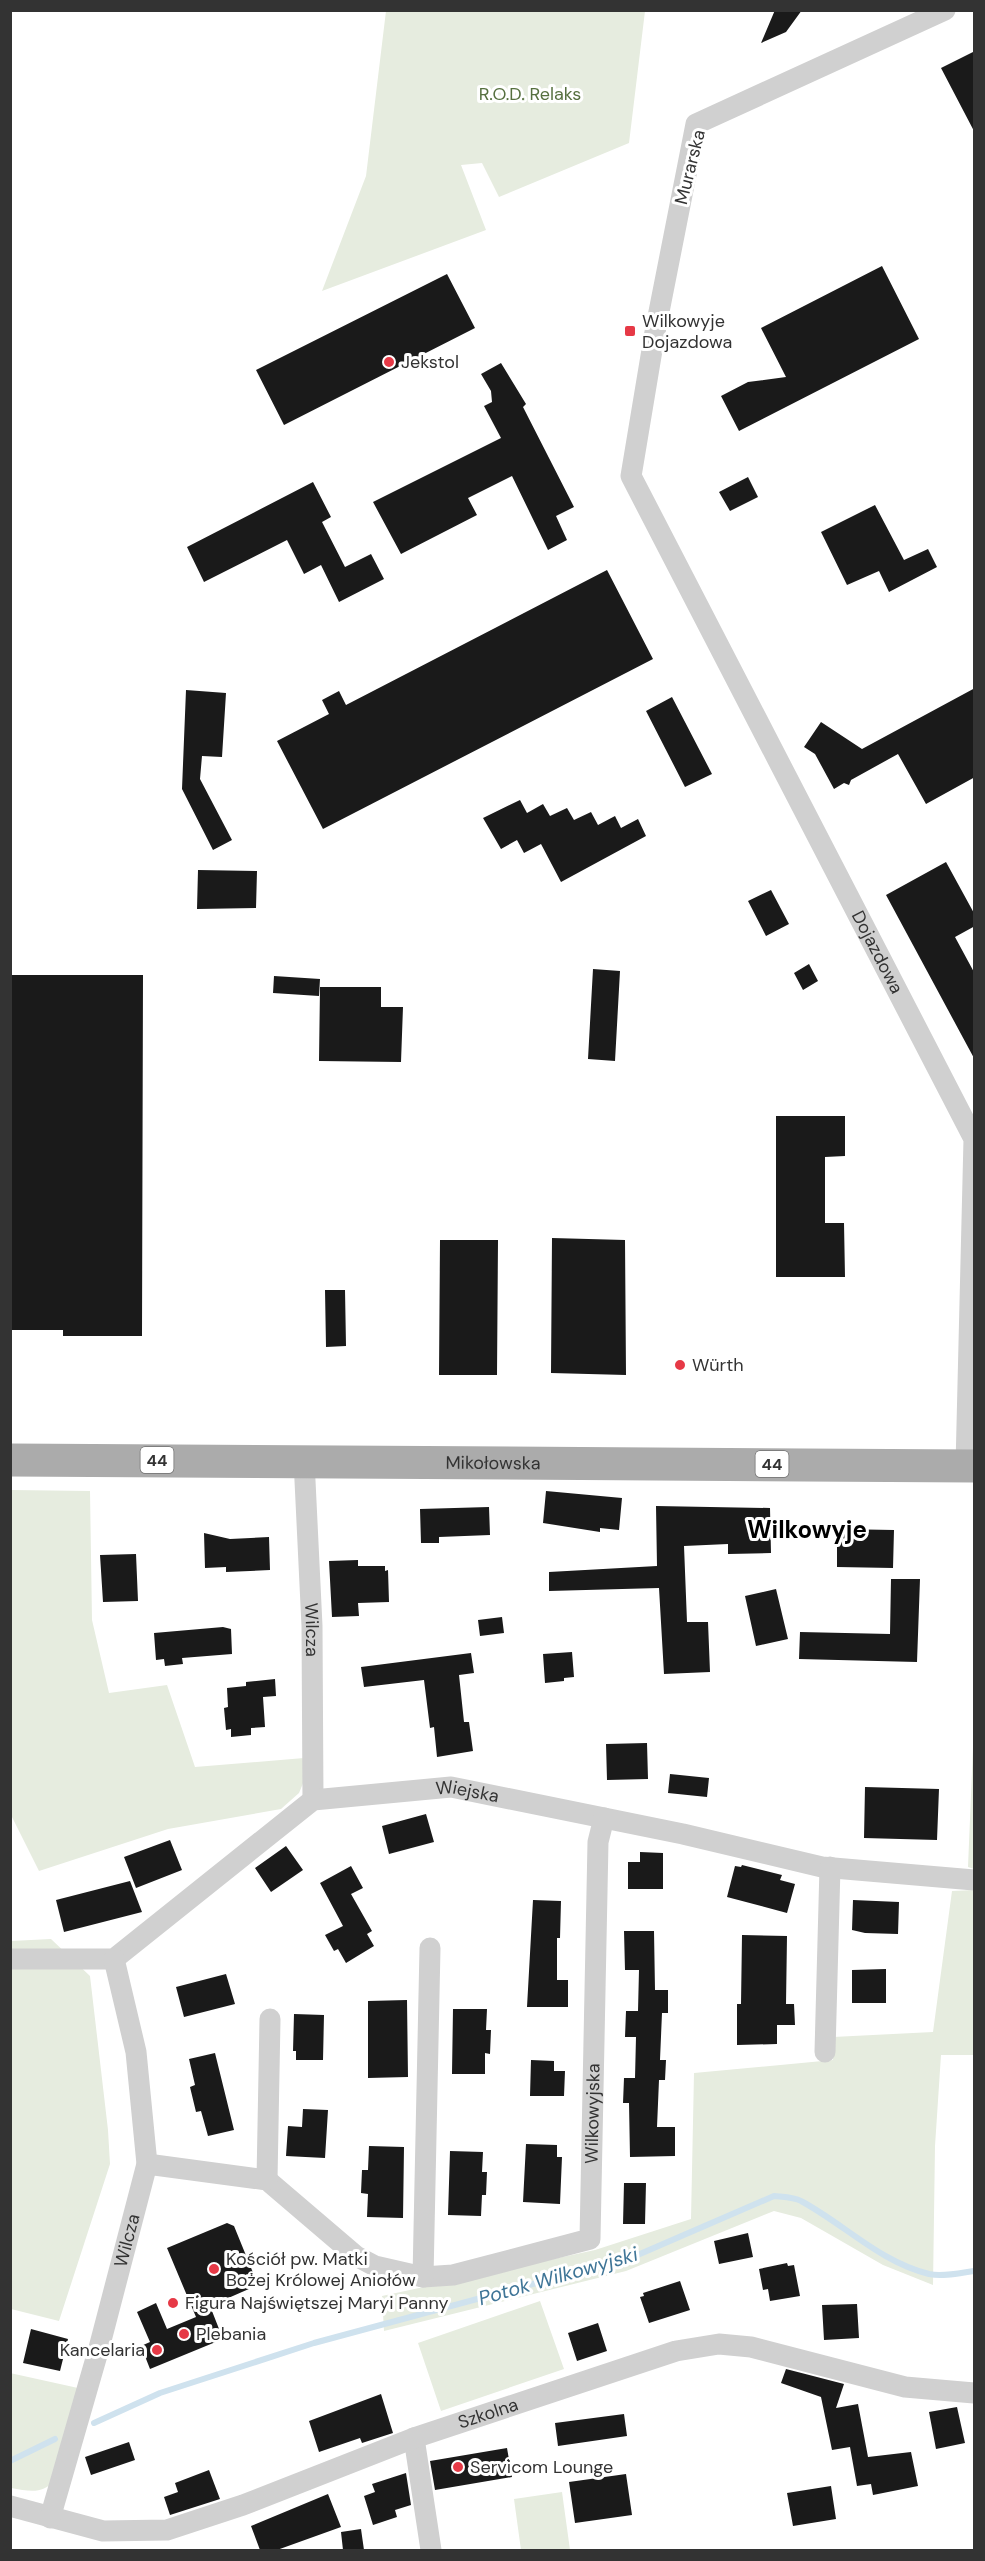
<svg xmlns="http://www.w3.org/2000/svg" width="985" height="2561" viewBox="0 0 985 2561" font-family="'DM Sans',sans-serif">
  <rect width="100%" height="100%" fill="#fff"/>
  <path fill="#e6ecdf" d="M386,11H645L629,143L499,197L482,163L461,165L486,230L322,291L366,176Z
    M11,1490L90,1491L92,1620L109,1693L167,1685L195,1767L304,1758V1781L299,1793L281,1809L168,1829L39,1871L11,1815Z
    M974,1723V1869L968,1867Z
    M974,1890V2055H941L935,2146L933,2285L883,2265L801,2218L774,2211L626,2271L384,2331L382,2296L595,2250L691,2219L694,2073L833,2060V2037L933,2032L952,1891Z
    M51,1939L90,1976L108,2130L110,2164L59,2321L11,2309V1941Z
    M540,2301L564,2369L441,2411L418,2343Z
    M10,2373L78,2388L55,2480C42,2495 29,2491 11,2488Z
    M562,2492L570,2550H521L514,2499Z"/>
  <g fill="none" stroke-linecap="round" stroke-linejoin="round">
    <path stroke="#cfe2ee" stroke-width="6" d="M94,2423L160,2393L314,2343L633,2257L774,2196C783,2197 794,2197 801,2201C844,2224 880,2262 929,2274C943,2277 960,2273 974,2271
      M10,2461L55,2439"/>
  </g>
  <path fill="#1a1a1a" d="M775,10H802L786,32L761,43Z
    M975,51V133L941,68Z
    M882,266L919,339L739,431L721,396L748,382L786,377L761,328Z
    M447,274L475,328L284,425L256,370Z
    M501,363L526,404L523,407L574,507L556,516L567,540L548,550L512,476L468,498L477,515L401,554L373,502L501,438L484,406L492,402L491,391L481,374Z
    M748,477L758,497L730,511L719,492Z
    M313,482L331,517L322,522L345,567L371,554L384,579L339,602L321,565L304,574L287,540L204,582L187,547Z
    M875,505L904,560L928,549L937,567L889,592L879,571L847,585L821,532Z
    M607,570L653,659L323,829L277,741L329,714L322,700L339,691L346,705Z
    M975,688V777L926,804L898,754L851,780L849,785L844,783L834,789L815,754L804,747L821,722L862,749Z
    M186,690L226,693L222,757L202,756L200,779L232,840L213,850L182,789Z
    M672,697L712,774L685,787L646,711Z
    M520,800L527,813L543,804L550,816L567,808L574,820L591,812L598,825L615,816L621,828L638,819L646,836L561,882L541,844L524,853L517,840L501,849L483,818Z
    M946,862L975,915V926L955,937L975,974V1060L886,895Z
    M198,870L257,871L256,908L197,909Z
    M771,890L789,924L766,936L748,901Z
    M809,964L818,981L803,990L794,973Z
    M593,969L620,971L615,1061L588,1059Z
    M12,975H143L142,1336H63V1330H12Z
    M274,976L320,979L319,996L273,993Z
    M320,987H381V1007H403L401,1062L319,1061Z
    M776,1116H845V1156L825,1157V1223H844L845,1277H776Z
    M552,1238L625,1240L626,1375L551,1373Z
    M440,1240H498L497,1375H439Z
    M325,1290H345L346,1346L326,1347Z
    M546,1491L622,1498L619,1530L600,1528V1532L543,1523Z
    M656,1506L770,1508L771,1553L728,1554V1544L684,1546L687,1622H708L710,1672L664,1674L659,1588L549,1591V1572L657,1566Z
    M489,1507L490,1535L439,1537V1543H421L420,1509Z
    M837,1529L894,1530L893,1568L837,1567Z
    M204,1533L230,1539L269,1537L270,1570L226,1572V1567L205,1568Z
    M136,1554L138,1601L103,1602L100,1555Z
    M358,1560V1566H385V1571L388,1570L389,1602L358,1603L359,1616L332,1617L329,1561Z
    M891,1579H920L917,1662L799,1659L800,1632L890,1634Z
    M776,1589L788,1639L756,1646L745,1596Z
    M502,1617L504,1633L480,1636L478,1620Z
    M223,1627L231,1629L232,1654L182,1658L183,1664L165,1666L164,1659L156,1660L154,1633Z
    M572,1652L574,1677L564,1678V1681L545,1683L543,1654Z
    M471,1653L474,1673L459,1675L464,1722H469L473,1751L437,1757L434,1727L430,1728L424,1680L364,1687L361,1667Z
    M275,1679L276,1696L263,1697L265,1727L251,1728V1735L231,1737V1729L226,1730L224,1708L228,1707L227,1688L246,1686V1682Z
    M647,1743L648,1779L607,1780L606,1744Z
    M670,1774L709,1778L707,1797L668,1793Z
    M865,1787L939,1789L937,1840L864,1838Z
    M426,1814L434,1842L389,1854L382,1826Z
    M170,1840L182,1870L136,1888L124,1857Z
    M286,1846L303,1870L271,1892L255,1868Z
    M640,1852L663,1853V1889H628V1862H640Z
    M742,1865L782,1875L780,1880L795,1884L787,1913L727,1897L735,1866L741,1867Z
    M351,1866L363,1888L351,1894L372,1931L367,1934L374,1946L346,1963L338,1949L334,1951L325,1935L343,1926L320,1883Z
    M130,1881L142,1912L64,1932L56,1900Z
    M533,1900L561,1901L560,1938H557V1980H568V2007H527Z
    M853,1900L899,1902L898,1934L865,1933L852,1930Z
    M624,1931H654L655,1990H668V2013H662L660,2060H666L665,2080H659L657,2127H675V2156L630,2157L629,2103H623L624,2078H635L636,2037H625L626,2011H638L639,1970H625Z
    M742,1935L787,1936L786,2004H794L795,2025H777V2044L737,2045V2004H741Z
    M886,1969V2003H852V1970Z
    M226,1974L235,2004L184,2017L176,1987Z
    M407,2000L408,2077L368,2078V2001Z
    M453,2009H487L486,2030H491L490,2054L485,2053V2074H452Z
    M294,2014L324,2015L323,2060H296V2051H293Z
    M215,2053L234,2130L208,2136L201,2111L196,2112L190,2087L195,2085L189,2059Z
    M531,2060L554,2061V2071H565L564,2096H530Z
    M303,2109L328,2110L325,2158L286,2156L288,2126L302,2127Z
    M526,2144L557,2145V2157H562L560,2204L523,2202Z
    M369,2146L404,2147L403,2218L367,2217L368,2194L361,2193L362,2170H368Z
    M450,2151L483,2152L482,2172H487L486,2195H482L481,2216L448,2215Z
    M624,2183H646L645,2224H623Z
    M227,2223L234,2226L258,2285L210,2306L223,2339L150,2369L141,2346L150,2342L137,2312L156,2303L167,2329L196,2317L167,2248Z
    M748,2233L753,2257L719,2264L714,2241Z
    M787,2263L788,2266L794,2265L800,2296L770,2301L768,2289L763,2290L759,2269Z
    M680,2281L690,2310L649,2323L640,2297L644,2296L643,2293Z
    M857,2304L859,2338L824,2340L822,2305Z
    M598,2323L607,2351L577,2361L568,2333Z
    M31,2329L68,2339L60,2371L23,2363Z
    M786,2369L844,2384L836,2408L858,2404L868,2457L911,2452L918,2486L873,2495L871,2484L857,2486L850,2447L832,2450L821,2397L781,2383Z
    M381,2394L393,2433L362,2443L360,2438L319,2452L309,2421Z
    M957,2407L965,2443L936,2449L929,2412Z
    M624,2414L627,2436L558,2446L555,2423Z
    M129,2442L135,2460L91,2475L85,2457Z
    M507,2448L512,2477L435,2490L430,2461Z
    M209,2470L220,2499L170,2515L164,2497L178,2492L175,2483Z
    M406,2473L411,2505L395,2510L397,2517L373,2525L364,2496L375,2492L372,2484Z
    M626,2474L632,2515L575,2523L569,2482Z
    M831,2486L836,2519L793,2526L787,2493Z
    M328,2494L341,2527L277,2550H260L251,2526Z
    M361,2529L364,2550H343L341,2532Z"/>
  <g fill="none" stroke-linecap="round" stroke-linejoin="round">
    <g stroke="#d0d0d0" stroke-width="21">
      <path id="s1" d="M945,10L696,124L655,332L631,476L974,1139L966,1466"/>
      <path id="s2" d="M304,1460L312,1626L313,1800"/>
      <path id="s3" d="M10,1959H114L313,1800L451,1787L683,1834L822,1867L974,1880"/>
      <path d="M825,2052L830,1867"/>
      <path id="s4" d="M147,2164L267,2180L356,2256L375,2266L423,2277L453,2275L590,2239L598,1842L604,1818"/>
      <path d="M267,2180L270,2019"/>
      <path d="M423,2277L430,1948"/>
      <path d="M414,2438L431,2550"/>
      <path id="s5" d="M10,2506L103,2531L167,2530L243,2505L414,2438L676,2351L719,2344L751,2347L905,2387L974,2393"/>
      <path id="s6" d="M50,2518L99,2348L147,2164L136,2052L114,1959"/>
    </g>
    <path stroke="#ababab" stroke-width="33" id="s7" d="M10,1460L974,1466"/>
  </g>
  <g fill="#e63946" stroke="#fff" stroke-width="2">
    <rect x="624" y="325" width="12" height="12" rx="3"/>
    <circle cx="389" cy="362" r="6"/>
    <circle cx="680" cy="1365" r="6"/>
    <circle cx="214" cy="2269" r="6"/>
    <circle cx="173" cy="2303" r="6"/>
    <circle cx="184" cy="2334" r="6"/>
    <circle cx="157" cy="2350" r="6"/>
    <circle cx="458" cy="2467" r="6"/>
  </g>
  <g text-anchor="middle" stroke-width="6" stroke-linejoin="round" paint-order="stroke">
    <g fill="#fff" stroke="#707070" stroke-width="1.5">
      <rect x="140.5" y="1447" width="33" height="26" rx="4.5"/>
      <rect x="755.5" y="1451" width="33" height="26" rx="4.5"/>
    </g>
    <g font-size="16" font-weight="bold" fill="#333">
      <text x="157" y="1466">44</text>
      <text x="772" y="1470">44</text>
    </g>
    <g font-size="18" fill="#56703f" stroke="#fff">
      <text x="530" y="100">R.O.D. Relaks</text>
    </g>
    <g font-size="18" fill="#333" stroke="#fff">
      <text transform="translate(690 167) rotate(-76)" y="6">Murarska</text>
      <text dy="6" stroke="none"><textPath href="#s1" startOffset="1168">Dojazdowa</textPath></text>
      <text dy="6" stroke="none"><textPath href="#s7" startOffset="483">Mikołowska</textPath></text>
      <text dy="6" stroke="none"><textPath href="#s2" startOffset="170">Wilcza</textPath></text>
      <text dy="6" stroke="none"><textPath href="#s3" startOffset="514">Wiejska</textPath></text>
      <text dy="6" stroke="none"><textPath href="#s4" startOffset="606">Wilkowyjska</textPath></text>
      <text dy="6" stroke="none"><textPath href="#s6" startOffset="288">Wilcza</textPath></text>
      <text dy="6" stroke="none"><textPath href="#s5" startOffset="502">Szkolna</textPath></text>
    </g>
    <g font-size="18" fill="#333" stroke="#fff" text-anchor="start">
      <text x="642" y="327">Wilkowyje<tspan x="642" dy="21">Dojazdowa</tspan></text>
      <text x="401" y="368">Jekstol</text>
      <text x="692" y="1371">Würth</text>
      <text x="226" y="2265">Kościół pw. Matki<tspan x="226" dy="21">Bożej Królowej Aniołów</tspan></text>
      <text x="185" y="2309">Figura Najświętszej Maryi Panny</text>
      <text x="196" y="2340">Plebania</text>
      <text x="145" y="2356" text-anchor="end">Kancelaria</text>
      <text x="470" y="2473">Servicom Lounge</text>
    </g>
    <g font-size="20" font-style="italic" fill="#3f7597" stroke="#fff">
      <text transform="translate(558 2276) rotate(-16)" y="7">Potok Wilkowyjski</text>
    </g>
    <g font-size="24" font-weight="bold" fill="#000" stroke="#fff">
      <text x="807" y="1538">Wilkowyje</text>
    </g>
  </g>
  <rect width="985" height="2561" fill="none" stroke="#333333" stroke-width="24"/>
</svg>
